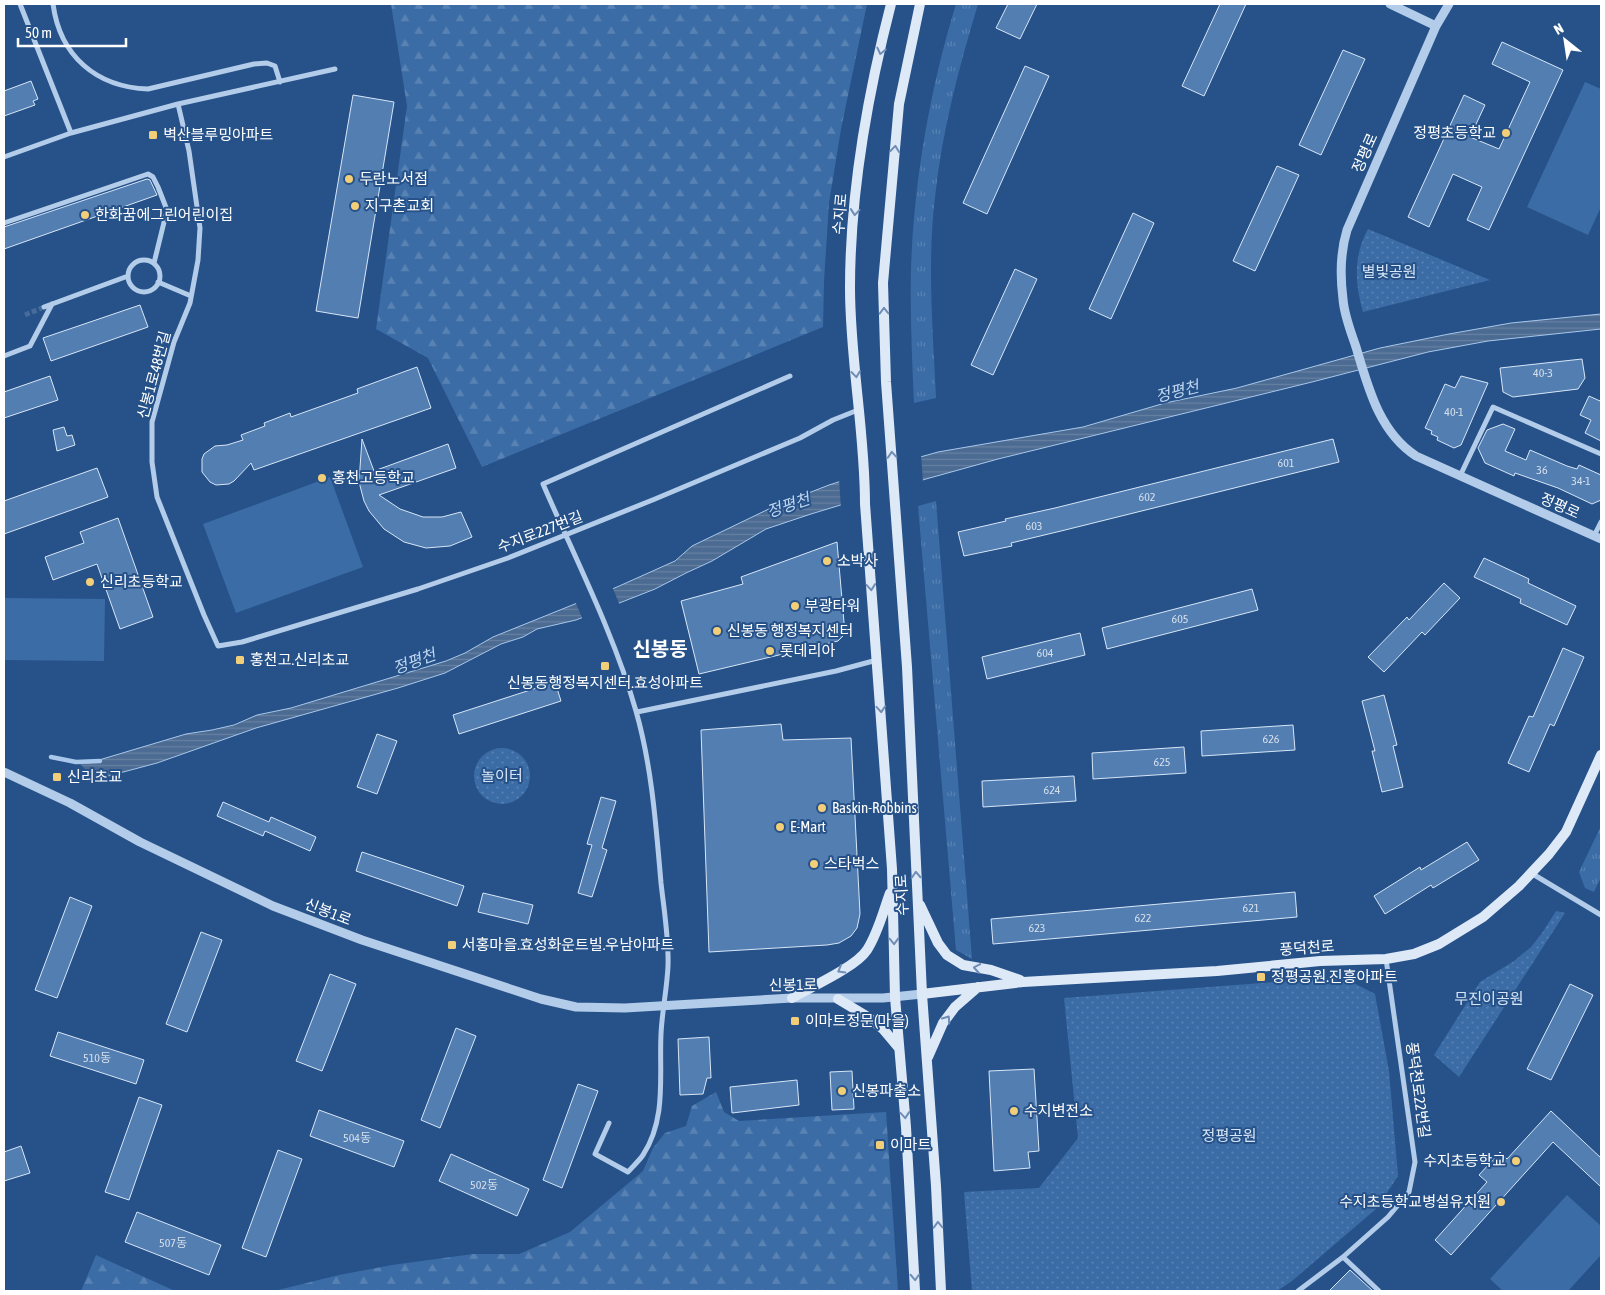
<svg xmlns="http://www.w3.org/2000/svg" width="1605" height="1295" viewBox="0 0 1605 1295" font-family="'Asap Condensed','Noto Sans KR',sans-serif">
  <defs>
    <pattern id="grass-tufts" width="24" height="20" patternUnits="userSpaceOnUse" patternTransform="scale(1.25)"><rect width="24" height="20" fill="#3b6ca6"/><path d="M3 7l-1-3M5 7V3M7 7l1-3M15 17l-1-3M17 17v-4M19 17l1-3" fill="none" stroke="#5882b3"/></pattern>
    <pattern id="forest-firs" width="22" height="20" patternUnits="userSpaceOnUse" patternTransform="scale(1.25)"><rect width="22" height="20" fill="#3b6ca6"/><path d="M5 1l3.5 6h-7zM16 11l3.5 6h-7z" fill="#5882b3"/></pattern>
    <pattern id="park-dots" width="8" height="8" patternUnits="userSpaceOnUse" patternTransform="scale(1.25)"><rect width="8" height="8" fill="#3b6ca6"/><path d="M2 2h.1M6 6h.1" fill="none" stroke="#5882b3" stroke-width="1.8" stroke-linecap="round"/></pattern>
    <pattern id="water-rules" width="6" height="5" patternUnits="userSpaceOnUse" patternTransform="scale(1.25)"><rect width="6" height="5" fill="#4c6b92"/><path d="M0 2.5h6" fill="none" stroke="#6781a2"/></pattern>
  </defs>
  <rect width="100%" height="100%" fill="#265289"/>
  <path fill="url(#grass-tufts)" d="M956,4H978C959,67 942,131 935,197C927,263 933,332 936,398L914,403C912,358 910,314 911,269C914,180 930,89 956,4Z
    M936,501L972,959L956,950L918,506Z
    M1601,826V877L1594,892L1585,888L1579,872Z"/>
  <path fill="url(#forest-firs)" d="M391,4H867L841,129L829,203L824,281L823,327L482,467L428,358L376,329L407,106Z
    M716,1092L724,1112L739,1121L886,1112L898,1291H274L339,1275L392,1265L473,1254H519L570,1232L643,1171L653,1148L665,1133L686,1126L692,1106Z
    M96,1255L175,1291H81Z"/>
  <path fill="url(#park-dots)" d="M1368,229L1490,280L1363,312C1355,284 1353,256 1368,229Z
    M474 776a28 28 0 1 1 56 0a28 28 0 1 1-56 0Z
    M1556,911L1565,913L1459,1077L1434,1055L1480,982L1514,961L1531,947L1542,933Z
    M1342,977L1375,994L1389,1071L1398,1176L1377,1208L1292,1281L1277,1291H972L964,1192L1039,1188L1078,1138L1064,998Z"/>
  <path fill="#3b6ca6" d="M1585,82L1601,89V207L1588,235L1527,207Z
    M330,477L363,567L236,613L203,524Z
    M4,598L105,599L104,661L4,660Z
    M1567,1195L1601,1226V1255L1568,1291H1503L1490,1279Z"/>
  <path fill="url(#water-rules)" stroke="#a8c7ea" d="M1601,314V329L1488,341L1428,352L1312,382L998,459L926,479L811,514L766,529L712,561L686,573L655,589L576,620L537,629L523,637L501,644L445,673L398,688L256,728L157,763L97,779L75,780L71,762L89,763L186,734L212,730L234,725L257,715L291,708L446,661L465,653L493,637L617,587L675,561L692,546L775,506L829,485L892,465L938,452L1083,427L1165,403L1237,388L1380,348L1449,334L1511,323Z"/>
  <path fill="#265289" d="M921,454L923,482L841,508L839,479Z
    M612,586L620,606L583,620L575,601Z
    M4,741L76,760L98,782L70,781L4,759Z"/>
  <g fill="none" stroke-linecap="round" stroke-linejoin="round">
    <path stroke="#a8c7ea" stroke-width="4.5" d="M51,757L76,762L100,761"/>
  </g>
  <path fill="#537eb2" stroke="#d7e6f7" d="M1008,4H1037L1020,39L996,28Z
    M1220,4H1246L1204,96L1182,86Z
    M1502,42L1563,70L1489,230L1467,220L1482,187L1453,174L1429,227L1408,217L1464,95L1485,105L1470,137L1499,149L1530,82L1492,64Z
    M1343,50L1365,59L1321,155L1299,145Z
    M1025,66L1049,76L987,214L963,203Z
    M31,81L38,99L33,101L35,105L4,116V91Z
    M353,95L394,102L358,318L316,311Z
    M1277,166L1299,175L1255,271L1233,261Z
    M147,179L150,180L157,195L4,249V227Z
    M1133,213L1154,223L1111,319L1089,309Z
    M1015,269L1037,279L993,375L971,365Z
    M140,305L148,327L51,361L43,338Z
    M1582,359L1585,378L1578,389L1513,397L1503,392L1500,368Z
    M417,367L431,408L254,470L251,463L234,481L229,484L216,485L210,482L202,472V459L204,454L215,446L227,445L243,440L241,435L265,426L264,423L290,413L291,417L358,393L357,389Z
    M50,376L58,400L4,418V392Z
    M1461,376L1488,383L1461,445L1454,448L1437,440L1438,437L1431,434L1432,431L1425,428L1445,384L1455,388Z
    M1589,396L1600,401L1601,398V441L1585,433L1591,420L1580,415Z
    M1503,424L1515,429L1505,451L1526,460L1530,450L1567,466L1577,469L1579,465L1601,475V500L1592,504L1558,488L1515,473L1514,476L1485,463L1478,448L1487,430Z
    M64,427L67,436L72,435L75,445L57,451L53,430Z
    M362,439L374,471L448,444L456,468L379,495L400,509L423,517H442L461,512L472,537L450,546L426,548L404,542L384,529L369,511L364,501L359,482Z
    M1333,439L1339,462L1061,531L1011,543L1012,546L964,556L958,532L1006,521L1005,519L1055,508Z
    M97,468L108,497L4,534V501Z
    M118,518L153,617L120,629L97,564L53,580L45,557L84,543L80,532Z
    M837,542L845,634L838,641L699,674L681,601L743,584L741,577Z
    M1484,558L1529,579L1528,583L1576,606L1567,625L1520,603L1521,599L1474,577Z
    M1444,583L1460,598L1425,635L1422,632L1384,672L1368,657L1407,617L1409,620Z
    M1252,589L1258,610L1107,649L1102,628Z
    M1080,633L1085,655L987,679L982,657Z
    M1563,648L1584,657L1554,726L1550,724L1529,772L1508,763L1529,716L1533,717Z
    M555,682L561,701L459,734L453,715Z
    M1384,695L1397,745L1393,746L1403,787L1382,792L1372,751H1375L1362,701Z
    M781,724L783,740L851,738L860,914L857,928L851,936L839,943L827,945L709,952L701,730Z
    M1293,725L1295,750L1202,756L1201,731Z
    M377,734L397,741L377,794L357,787Z
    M1184,747L1186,773L1093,779L1092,753Z
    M1074,776L1076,801L983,807L982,781Z
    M601,797L616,801L602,848L607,850L592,897L578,893L592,845L587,844Z
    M223,802L269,822L271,817L316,837L310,851L265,831L263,836L217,816Z
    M1467,842L1479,860L1433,888L1431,885L1385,914L1374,896L1420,867L1421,870Z
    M362,852L464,886L457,906L356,871Z
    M1295,892L1297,917L993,944L991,919Z
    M483,893L533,905L528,924L478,912Z
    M70,897L92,906L57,998L35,990Z
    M201,932L222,940L187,1032L166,1024Z
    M330,974L356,984L322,1071L296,1061Z
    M1570,984L1593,995L1551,1080L1527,1069Z
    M456,1028L476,1036L440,1128L421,1120Z
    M58,1032L144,1060L136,1084L50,1056Z
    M709,1037L711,1078H707L703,1094L680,1095L678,1039Z
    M1034,1069L1039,1151L1028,1152L1030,1168L994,1171L989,1071Z
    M852,1071L854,1109L832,1110L830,1072Z
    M797,1080L799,1105L732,1113L730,1087Z
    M578,1084L598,1091L562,1188L543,1180Z
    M139,1097L162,1105L129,1200L105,1192Z
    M319,1110L404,1141L394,1167L310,1136Z
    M1551,1111L1601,1158V1187L1553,1142L1451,1255L1435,1240L1487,1182L1479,1175L1500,1152L1507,1159Z
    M21,1146L30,1173L4,1181V1152Z
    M278,1150L302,1159L266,1257L242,1248Z
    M451,1154L529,1189L517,1216L439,1181Z
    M137,1212L221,1245L209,1275L125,1242Z
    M1350,1270L1373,1291H1329Z"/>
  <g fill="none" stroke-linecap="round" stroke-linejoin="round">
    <path stroke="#476c9b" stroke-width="5" stroke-dasharray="5 2.5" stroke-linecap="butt" d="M25,315L44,307"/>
    <path stroke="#b3cce9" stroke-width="5" d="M20,4L71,133
      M53,4C60,56 96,87 148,89L254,64L267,63L275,66L280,82
      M178,104L189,151L200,228L198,260L190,303L174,342L152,422V462L157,497L204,615L218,646L242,642L418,589L508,558L655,499L800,438L833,420L858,410
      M4,157L71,133L178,104L335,69
      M4,223L148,174L153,177L158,187L167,210L154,263
      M128 276a16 16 0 1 1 32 0a16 16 0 1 1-32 0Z
      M158,282L191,296
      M44,307L128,276
      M4,356L30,346L52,304
      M1460,476L1493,407L1601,454
      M1594,536L1601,522
      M637,712L836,671L877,660
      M1531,873L1601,915
      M609,1123L595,1154L628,1172C633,1166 639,1161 643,1155C667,1118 659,1075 661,1034C662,1011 667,989 668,966C669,939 664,910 661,883C656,826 652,767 636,711C614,634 575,558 543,484L790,376
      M1343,1257L1379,1291
      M1298,1291L1343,1257L1388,1217L1409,1192L1415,1162L1386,959"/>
    <path stroke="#b3cce9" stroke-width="9" d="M1390,4L1436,26
      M1449,4L1436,26L1347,230C1340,253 1340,276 1343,299C1344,315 1351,332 1356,347C1368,387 1379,432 1416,456L1601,539
      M4,772L70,803L140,842L273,906L362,940L541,999L576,1007L625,1008L792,998H883L922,994"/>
    <path stroke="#dee9f8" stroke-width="10" d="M891,4C868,93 850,196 850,288C850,360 865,432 865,504L892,869L895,997L906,1127L915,1291
      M920,4L899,104L883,283L886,382L907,667L922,994L936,1186L941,1291
      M920,905L938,943L947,955L963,965L991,970L1020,980
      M922,994L1023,982L1217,971L1320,961L1386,959L1414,954L1439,944L1483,917L1519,886L1549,854L1566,832L1601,755
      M792,998C811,987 856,967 867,950C878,933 883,912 890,893
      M838,999L868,1017L883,1029L899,1048
      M928,1057L943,1023L955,1007L978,987"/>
  </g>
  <defs><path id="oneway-chevron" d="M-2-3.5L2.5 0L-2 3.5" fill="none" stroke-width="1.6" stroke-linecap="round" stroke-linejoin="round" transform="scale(1.25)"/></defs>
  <g stroke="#708eb5">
    <use href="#oneway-chevron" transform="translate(881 51) rotate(103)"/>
    <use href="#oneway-chevron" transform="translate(895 149) rotate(-84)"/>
    <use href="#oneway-chevron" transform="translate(855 212) rotate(95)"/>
    <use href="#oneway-chevron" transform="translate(884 311) rotate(-91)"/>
    <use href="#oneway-chevron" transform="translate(856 374) rotate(84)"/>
    <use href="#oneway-chevron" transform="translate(892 455) rotate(-94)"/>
    <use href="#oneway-chevron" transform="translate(871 587) rotate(85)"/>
    <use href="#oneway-chevron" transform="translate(881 709) rotate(86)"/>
    <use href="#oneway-chevron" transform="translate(916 875) rotate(-93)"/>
    <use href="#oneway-chevron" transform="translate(894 941) rotate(88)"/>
    <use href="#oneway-chevron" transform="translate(977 968) rotate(-170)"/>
    <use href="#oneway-chevron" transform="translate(841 970) rotate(150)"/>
    <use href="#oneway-chevron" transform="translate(947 1019) rotate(-55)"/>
    <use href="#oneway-chevron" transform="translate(905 1115) rotate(85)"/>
    <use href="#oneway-chevron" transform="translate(938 1225) rotate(-92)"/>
    <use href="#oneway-chevron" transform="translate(915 1277) rotate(87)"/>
  </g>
  <g fill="#f2ce78" stroke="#265289" stroke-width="2">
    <circle cx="1506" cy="133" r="5"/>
    <rect x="148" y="130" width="10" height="10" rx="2.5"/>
    <circle cx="349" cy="179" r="5"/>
    <circle cx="355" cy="206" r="5"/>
    <circle cx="85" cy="215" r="5"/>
    <circle cx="322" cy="478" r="5"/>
    <circle cx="827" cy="561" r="5"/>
    <circle cx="90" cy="582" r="5"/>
    <circle cx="795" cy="606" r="5"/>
    <circle cx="717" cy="631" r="5"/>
    <circle cx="770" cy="651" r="5"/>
    <rect x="235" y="655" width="10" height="10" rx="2.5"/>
    <rect x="600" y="661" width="10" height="10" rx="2.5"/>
    <rect x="52" y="772" width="10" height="10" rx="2.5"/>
    <circle cx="822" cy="808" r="5"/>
    <circle cx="780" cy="827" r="5"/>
    <circle cx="814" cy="864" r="5"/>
    <rect x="447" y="940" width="10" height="10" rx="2.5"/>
    <rect x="1256" y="972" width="10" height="10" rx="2.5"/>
    <rect x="790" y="1016" width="10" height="10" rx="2.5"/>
    <circle cx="842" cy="1091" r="5"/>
    <circle cx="1014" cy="1111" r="5"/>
    <rect x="875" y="1140" width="10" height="10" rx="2.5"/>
    <circle cx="1516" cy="1161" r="5"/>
    <circle cx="1501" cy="1202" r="5"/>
  </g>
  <g text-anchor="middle" stroke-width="4" stroke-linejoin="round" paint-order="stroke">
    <g font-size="12" fill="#d4dfec">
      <text x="1543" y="377">40-3</text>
      <text x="1454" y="416">40-1</text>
      <text x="1286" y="467">601</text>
      <text x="1542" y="474">36</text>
      <text x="1581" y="485">34-1</text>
      <text x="1147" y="501">602</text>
      <text x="1034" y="530">603</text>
      <text x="1180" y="623">605</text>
      <text x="1045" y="657">604</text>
      <text x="1271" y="743">626</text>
      <text x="1162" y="766">625</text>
      <text x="1052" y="794">624</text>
      <text x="1251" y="912">621</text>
      <text x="1143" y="922">622</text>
      <text x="1037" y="932">623</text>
      <text x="97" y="1062">510동</text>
      <text x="357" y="1142">504동</text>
      <text x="484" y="1189">502동</text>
      <text x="173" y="1247">507동</text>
    </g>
    <g font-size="15" fill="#fff" stroke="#265289" text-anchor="start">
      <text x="1496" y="138" text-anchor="end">정평초등학교</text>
      <text x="163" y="140">벽산블루밍아파트</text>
      <text x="359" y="184">두란노서점</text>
      <text x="365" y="211">지구촌교회</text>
      <text x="95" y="220">한화꿈에그린어린이집</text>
      <text x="332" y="483">홍천고등학교</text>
      <text x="837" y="566">소박사</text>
      <text x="100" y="587">신리초등학교</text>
      <text x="805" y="611">부광타워</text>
      <text x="727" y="636">신봉동 행정복지센터</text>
      <text x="780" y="656">롯데리아</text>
      <text x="250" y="665">홍천고.신리초교</text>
      <text x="605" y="688" text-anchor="middle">신봉동행정복지센터.효성아파트</text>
      <text x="67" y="782">신리초교</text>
      <text x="832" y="813">Baskin-Robbins</text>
      <text x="790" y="832">E-Mart</text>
      <text x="824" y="869">스타벅스</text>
      <text x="462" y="950">서홍마을.효성화운트빌.우남아파트</text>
      <text x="1271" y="982">정평공원.진흥아파트</text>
      <text x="805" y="1026">이마트정문(마을)</text>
      <text x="852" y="1096">신봉파출소</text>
      <text x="1024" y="1116">수지변전소</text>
      <text x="890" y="1150">이마트</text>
      <text x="1506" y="1166" text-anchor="end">수지초등학교</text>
      <text x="1491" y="1207" text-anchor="end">수지초등학교병설유치원</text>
    </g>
    <g font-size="15" fill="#fff" stroke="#265289">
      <text transform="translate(1365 153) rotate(-66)" y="5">정평로</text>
      <text transform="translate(840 214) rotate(-85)" y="5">수지로</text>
      <text transform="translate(154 375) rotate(-75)" y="5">신봉1로48번길</text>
      <text transform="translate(1560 506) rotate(24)" y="5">정평로</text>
      <text transform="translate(540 532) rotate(-21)" y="5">수지로227번길</text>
      <text transform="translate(902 895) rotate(-93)" y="5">수지로</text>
      <text transform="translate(328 912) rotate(21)" y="5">신봉1로</text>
      <text transform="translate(1307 948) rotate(-4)" y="5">풍덕천로</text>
      <text transform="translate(793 985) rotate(-1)" y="5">신봉1로</text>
      <text transform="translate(1418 1090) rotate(82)" y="5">풍덕천로22번길</text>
    </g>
    <g font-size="15" fill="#d7e6f7" stroke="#265289">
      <text x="1389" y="277">별빛공원</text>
      <text x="502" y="781">놀이터</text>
      <text x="1489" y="1004">무진이공원</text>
      <text x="1229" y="1141">정평공원</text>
    </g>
    <g font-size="16" font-style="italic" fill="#bfd6f1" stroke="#265289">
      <text transform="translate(1177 391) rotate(-14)" y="6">정평천</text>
      <text transform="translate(788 505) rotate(-19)" y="6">정평천</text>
      <text transform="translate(414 661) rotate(-20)" y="6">정평천</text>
    </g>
    <g font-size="20" font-weight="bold" fill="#fff" stroke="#265289">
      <text x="660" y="656">신봉동</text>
    </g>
  </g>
  <rect width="1605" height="1295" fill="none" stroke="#ffffff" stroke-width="10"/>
  <g transform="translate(1565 40) rotate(330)" stroke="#265289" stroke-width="4" paint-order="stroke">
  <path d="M0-4L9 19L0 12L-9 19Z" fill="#ffffff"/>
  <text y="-8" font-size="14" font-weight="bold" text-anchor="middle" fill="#ffffff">N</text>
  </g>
  <path d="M18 38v8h108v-8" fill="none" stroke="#ffffff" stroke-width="2.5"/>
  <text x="25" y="38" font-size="15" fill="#ffffff" stroke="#265289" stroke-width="4" paint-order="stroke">50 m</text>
</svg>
